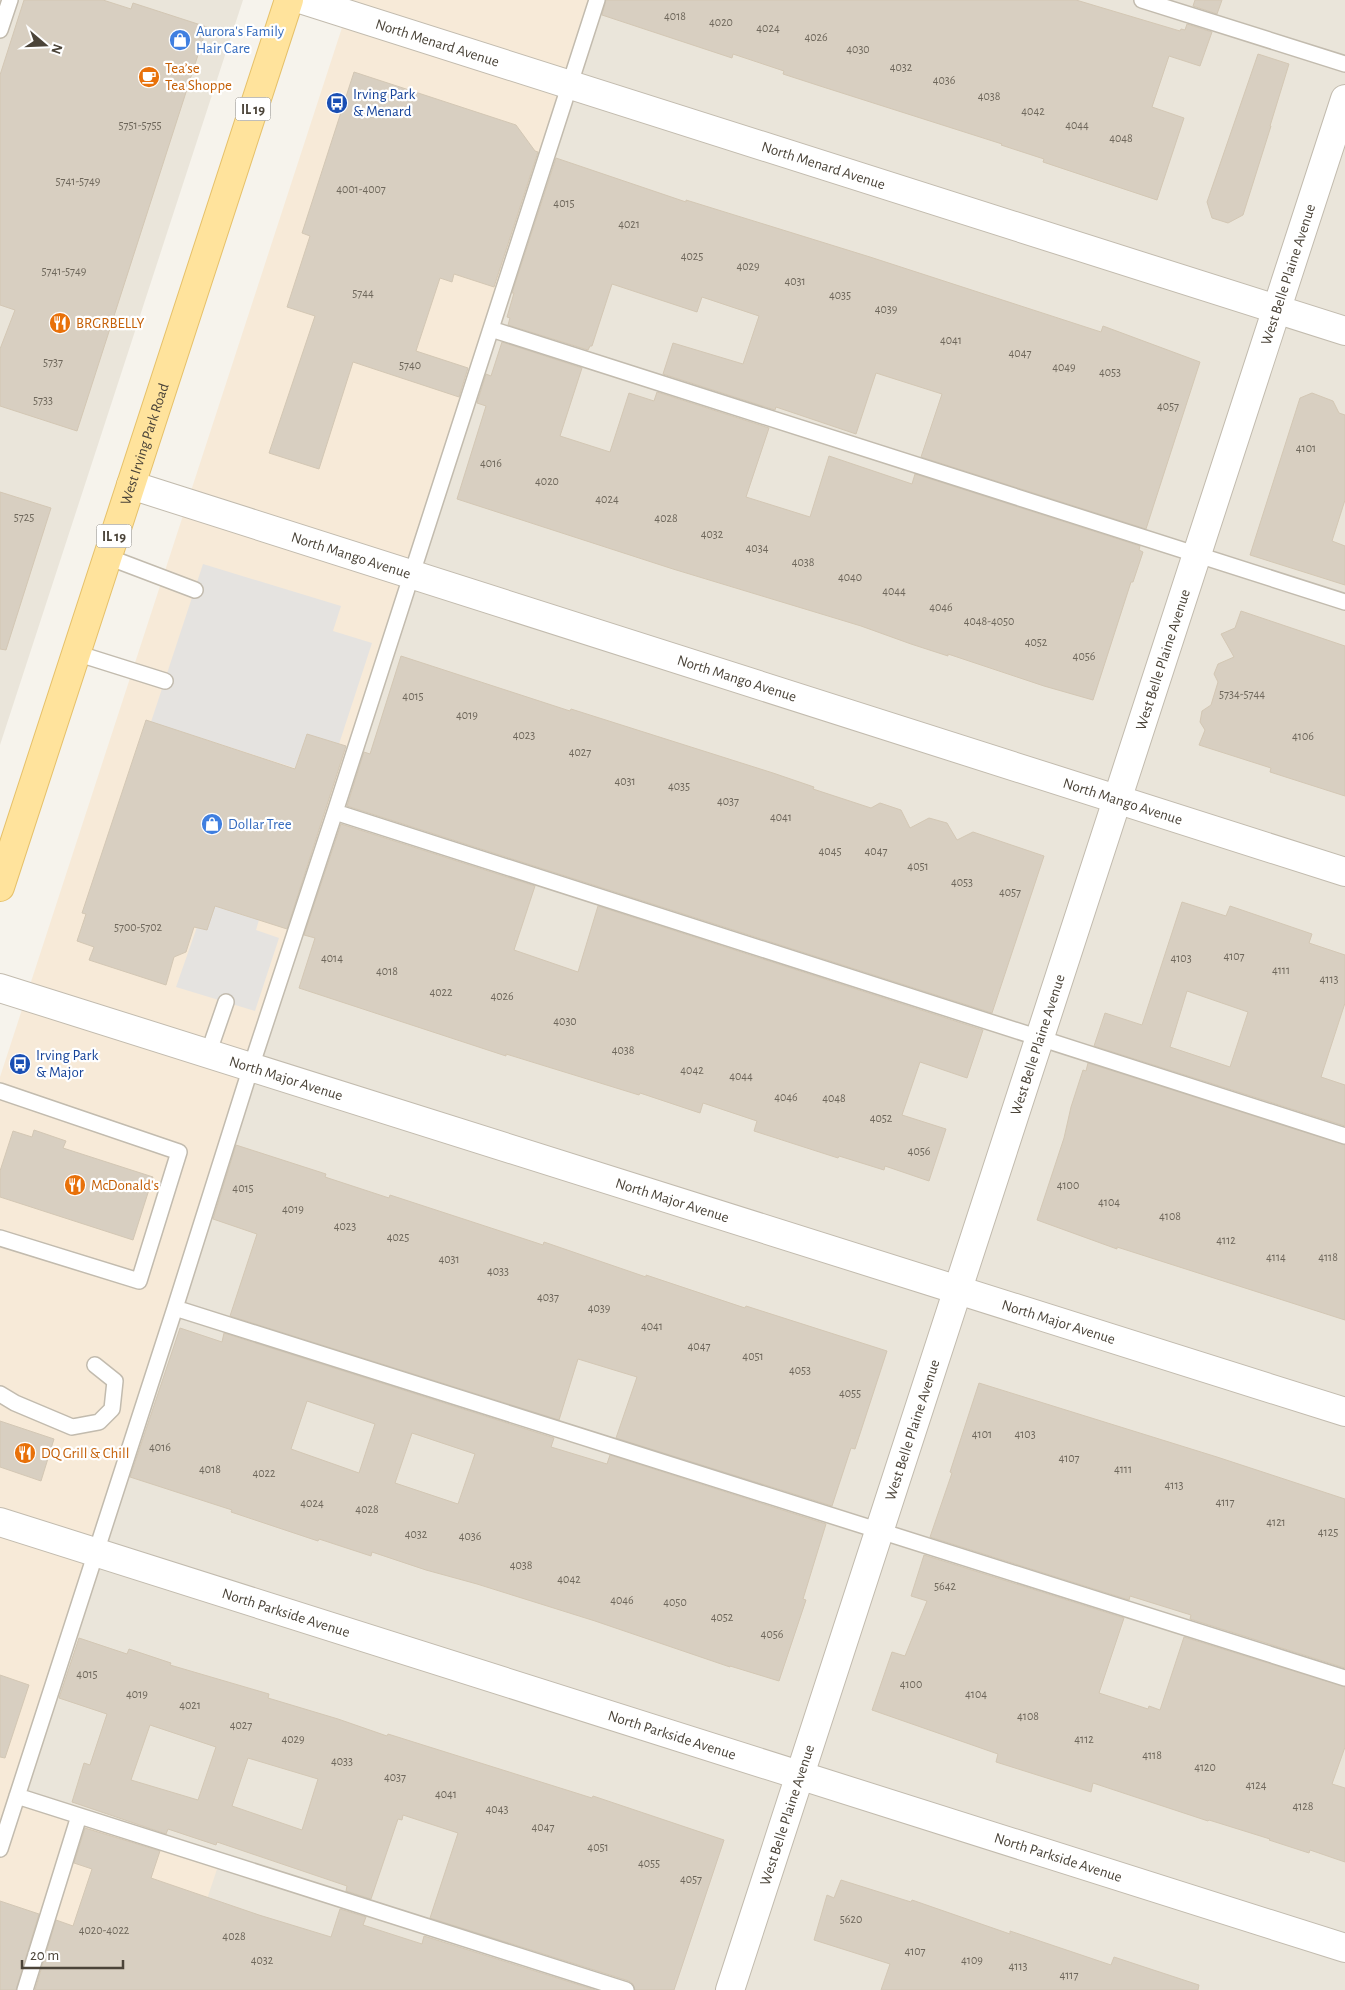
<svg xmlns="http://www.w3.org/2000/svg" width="1345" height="1990" viewBox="0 0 1345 1990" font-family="'Alegreya Sans',sans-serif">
  <rect width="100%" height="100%" fill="#f6f3ec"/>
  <path fill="#eae5da" d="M0,0H243L0,745Z
    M594,0H1345V1990H177L11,1799Z"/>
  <path fill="#f7ead8" d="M351,0H594L11,1799L218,1866L177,1990H0V1077Z"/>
  <path fill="#e5e3e0" d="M203,564L341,606L333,631L372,643L339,744L307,734L295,768L151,722Z
    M215,906L259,920L256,930L279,938L255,1011L176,987L197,927Z"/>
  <path fill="#d8cfc1" stroke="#d3c7b4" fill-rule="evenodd" d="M24,0H103L131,9L133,3L207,27L77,431L0,406V349L15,310L0,305V75Z
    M606,0H1076L1180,31L1181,29L1185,30L1187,24L1212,32L1200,66L1169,56L1152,107L1184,118L1157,200L1043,162L1044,159L1001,145L1002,144L820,86L783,74L784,71L733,54L732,58L602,15Z
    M1195,0H1222L1217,14L1193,6Z
    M1258,54L1289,64L1270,126H1271L1243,215L1228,223L1212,218L1207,202Z
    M354,72L516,125L535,151L538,152L494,287L454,274L452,282L440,278L416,351L468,368L459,397L353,362L319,469L269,453L315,316L287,307L310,236L302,233Z
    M556,158L686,202V200L870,257L1101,332L1103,326L1200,362L1146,529L921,457L942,394L876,373L856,434L776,407L775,410L663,374L673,343L743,364L759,316L702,297L697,312L612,284L592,346H590L588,350L508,325L510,318L507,317L514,293H512Z
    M502,342L582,368L560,436L610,452L629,393L654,401L657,392L769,428L746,497L810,517L829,456L912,484L915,474L1140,546L1139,550L1143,552L1133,582H1131L1093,700L1044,686L948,654V656L911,644L861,626L673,569L457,499L486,406L477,403L486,374L491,376Z
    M1312,393L1333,401L1339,413L1345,415V500L1332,541L1345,546V585L1250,555L1300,398Z
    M0,492L51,508L6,650L0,649Z
    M1241,611L1345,646V796L1270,772L1271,768L1199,745L1205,730L1200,722L1202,711L1211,705L1218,682L1214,674L1218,664L1234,657L1221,634L1235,628Z
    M401,656L570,711L571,709L773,773L814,787L813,789L871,808L880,803L901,810L910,828L929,818L947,823L957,840L973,832L1044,856L992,1013L347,806L364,752L370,754Z
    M146,720L295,769L307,734L346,746L287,929L215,906L207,930L194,927L186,952L174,957L166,985L89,960L94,947L77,941L86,914L82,913Z
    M341,824L535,886L514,950L578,972L598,906L983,1030L967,1078L920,1062L902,1115L946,1129L929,1181L885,1166L884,1170L839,1156L838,1158L754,1131L757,1121L703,1103L700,1113L640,1093L639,1095L506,1054V1056L299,988L315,938L304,935Z
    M1182,902L1226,916L1230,906L1312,934L1309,943L1345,955V1003L1321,1077L1345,1085V1126L1094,1046L1105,1013L1142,1025ZM1187,991L1248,1012L1230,1067L1170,1047Z
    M1088,1063L1345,1145V1320L1117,1247V1249L1037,1220L1064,1138L1071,1107L1083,1070L1086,1071Z
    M34,1130L66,1141L63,1148L153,1177L133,1240L0,1197V1171L13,1131L32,1137Z
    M236,1145L326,1174L325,1177L389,1198L390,1195L543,1245L544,1242L646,1277V1275L745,1308L746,1306L887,1351L855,1449L851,1448L832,1506L616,1438L637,1377L578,1359L559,1420L230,1316L257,1234L213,1219Z
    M180,1328L222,1342L224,1333L554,1438L551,1447L607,1464L610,1455L826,1524L803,1599L806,1600L779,1681L730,1666V1667L595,1621L477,1584L426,1570L372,1552L371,1556L319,1539L318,1541L231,1512L232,1510L130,1477ZM307,1401L375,1424L359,1473L291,1449ZM412,1433L475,1454L458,1504L395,1483Z
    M979,1383L1217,1457L1345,1499V1668L1190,1619L1191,1615L1130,1596L1129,1600L930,1537L952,1473L950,1472Z
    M0,1421L54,1439L41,1481L0,1467Z
    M924,1555L1124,1618L1099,1693L1148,1709L1149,1706L1160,1710L1184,1637L1345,1687V1747L1332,1784L1345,1788V1862L1310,1850L1309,1853L1269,1840L1270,1839L1209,1820L1208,1821L1093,1783L1091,1792L996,1762L998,1754L872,1710L892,1652L905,1656L927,1601L911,1596Z
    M79,1638L127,1654L129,1649L171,1663L170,1665L269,1694L268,1698L338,1719L387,1736L388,1734L592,1798L593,1796L724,1840L674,1990H635L633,1984L629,1981L430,1918L458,1833L403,1815L402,1820L398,1819L371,1899L346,1891L347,1886L217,1842L216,1845L168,1829L166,1834L72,1802L84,1763L90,1765L107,1714L59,1698ZM150,1725L216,1747L198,1800L131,1780ZM248,1758L318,1779L302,1830L232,1806Z
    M0,1675L29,1685L5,1758L0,1757Z
    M85,1828L160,1851L151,1878L259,1915L331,1937L340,1909L366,1917L363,1925L422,1944L424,1936L595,1990H35L56,1920L73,1926L92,1869L74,1863Z
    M841,1880L911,1902L912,1900L1010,1934V1931L1111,1965L1114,1957L1199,1985L1198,1990H881L890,1964L814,1940L827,1895L834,1898Z
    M0,1901L39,1914L16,1990H0Z"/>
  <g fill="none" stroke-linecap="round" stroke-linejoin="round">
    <g stroke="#c2bbae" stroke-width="18">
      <path id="lane" d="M1142,0L1345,64
        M0,30L10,0
        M491,329L1345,602
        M108,557L195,590
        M76,653L165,681
        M335,812L1345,1136
        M208,1054L226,1002
        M0,1091L179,1152L139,1281L0,1238
        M175,1308L1345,1678
        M0,1394L15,1403L72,1427L99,1422L112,1409L115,1381L95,1365
        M17,1796L626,1990
        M0,1849L175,1308L251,1067L335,812L597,0
        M25,1990L79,1816"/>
    </g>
    <g stroke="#c2bbae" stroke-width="30">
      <g id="street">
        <path id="s1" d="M303,0L1345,331"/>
        <path id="s2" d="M131,485L1345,872"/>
        <path id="s3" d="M0,988L1345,1412"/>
        <path id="s4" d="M0,1522L1345,1948"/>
        <path id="s5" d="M730,1990L1345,99"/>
      </g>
    </g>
    <g stroke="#e6c16a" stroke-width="30">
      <g id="primary">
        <path id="s6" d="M0,887L289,0"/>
      </g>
    </g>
    <use href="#lane" stroke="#fff" stroke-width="15"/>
    <use href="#street" stroke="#fff" stroke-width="28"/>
    <use href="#primary" stroke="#ffe39c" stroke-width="28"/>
  </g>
  <defs>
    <g id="shop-disc" transform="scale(1.125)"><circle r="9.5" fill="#3f7fe0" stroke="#fff"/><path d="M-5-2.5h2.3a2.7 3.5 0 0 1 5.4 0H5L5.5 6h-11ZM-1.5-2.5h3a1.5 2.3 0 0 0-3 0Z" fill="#fff"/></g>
    <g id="cafe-disc" transform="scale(1.125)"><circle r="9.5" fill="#e8710a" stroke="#fff"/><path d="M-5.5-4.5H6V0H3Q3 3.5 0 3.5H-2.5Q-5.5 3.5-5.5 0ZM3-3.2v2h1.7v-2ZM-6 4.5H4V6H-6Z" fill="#fff"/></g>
    <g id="bus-disc" transform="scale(1.125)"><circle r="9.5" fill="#1a4fb4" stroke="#fff"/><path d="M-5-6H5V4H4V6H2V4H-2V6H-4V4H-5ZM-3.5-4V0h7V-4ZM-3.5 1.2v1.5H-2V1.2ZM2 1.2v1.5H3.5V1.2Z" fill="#fff"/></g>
    <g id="restaurant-disc" transform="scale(1.125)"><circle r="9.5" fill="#e8710a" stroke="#fff"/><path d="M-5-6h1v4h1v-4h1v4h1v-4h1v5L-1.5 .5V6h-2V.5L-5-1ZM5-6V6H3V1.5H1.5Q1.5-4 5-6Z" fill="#fff"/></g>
  </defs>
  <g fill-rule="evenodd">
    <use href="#shop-disc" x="180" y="40"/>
    <use href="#cafe-disc" x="149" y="77"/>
    <use href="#bus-disc" x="337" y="103"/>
    <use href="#restaurant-disc" x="60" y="323"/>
    <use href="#shop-disc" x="212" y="824"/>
    <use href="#bus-disc" x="20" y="1064"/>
    <use href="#restaurant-disc" x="75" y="1185"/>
    <use href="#restaurant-disc" x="25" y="1453"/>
  </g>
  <g text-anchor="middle" stroke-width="4.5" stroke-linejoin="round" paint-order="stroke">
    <g font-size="12" fill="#6e675b">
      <text x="675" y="20">4018</text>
      <text x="721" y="26">4020</text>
      <text x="768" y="32">4024</text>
      <text x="816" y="41">4026</text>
      <text x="858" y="53">4030</text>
      <text x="901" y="71">4032</text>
      <text x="944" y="84">4036</text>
      <text x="989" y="100">4038</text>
      <text x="1033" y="115">4042</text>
      <text x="140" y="129">5751-5755</text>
      <text x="1077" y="129">4044</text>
      <text x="1121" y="142">4048</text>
      <text x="78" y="185">5741-5749</text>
      <text x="361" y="193">4001-4007</text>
      <text x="564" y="207">4015</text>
      <text x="629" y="228">4021</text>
      <text x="692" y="260">4025</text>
      <text x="748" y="270">4029</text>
      <text x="64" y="275">5741-5749</text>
      <text x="795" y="285">4031</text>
      <text x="363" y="297">5744</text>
      <text x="840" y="299">4035</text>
      <text x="886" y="313">4039</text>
      <text x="951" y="344">4041</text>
      <text x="1020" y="357">4047</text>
      <text x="53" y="366">5737</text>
      <text x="410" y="369">5740</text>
      <text x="1064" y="371">4049</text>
      <text x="1110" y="376">4053</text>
      <text x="43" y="404">5733</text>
      <text x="1168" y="410">4057</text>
      <text x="1306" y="452">4101</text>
      <text x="491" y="467">4016</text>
      <text x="547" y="485">4020</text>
      <text x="607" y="503">4024</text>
      <text x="24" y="521">5725</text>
      <text x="666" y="522">4028</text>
      <text x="712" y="538">4032</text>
      <text x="757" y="552">4034</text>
      <text x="803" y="566">4038</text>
      <text x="850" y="581">4040</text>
      <text x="894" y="595">4044</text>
      <text x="941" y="611">4046</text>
      <text x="989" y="625">4048-4050</text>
      <text x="1036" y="646">4052</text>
      <text x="1084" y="660">4056</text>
      <text x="1242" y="698">5734-5744</text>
      <text x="413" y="700">4015</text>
      <text x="467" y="719">4019</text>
      <text x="524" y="739">4023</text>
      <text x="1303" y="740">4106</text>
      <text x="580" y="756">4027</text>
      <text x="625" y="785">4031</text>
      <text x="679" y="790">4035</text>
      <text x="728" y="805">4037</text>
      <text x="781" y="821">4041</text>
      <text x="830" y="855">4045</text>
      <text x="876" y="855">4047</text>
      <text x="918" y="870">4051</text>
      <text x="962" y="886">4053</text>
      <text x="1010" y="896">4057</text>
      <text x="138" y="931">5700-5702</text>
      <text x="1234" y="960">4107</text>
      <text x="332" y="962">4014</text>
      <text x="1181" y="962">4103</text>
      <text x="1281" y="974">4111</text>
      <text x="387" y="975">4018</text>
      <text x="1329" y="983">4113</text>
      <text x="441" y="996">4022</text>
      <text x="502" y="1000">4026</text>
      <text x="565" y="1025">4030</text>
      <text x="623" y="1054">4038</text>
      <text x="692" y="1074">4042</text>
      <text x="741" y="1080">4044</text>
      <text x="786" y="1101">4046</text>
      <text x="834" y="1102">4048</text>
      <text x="881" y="1122">4052</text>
      <text x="919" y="1155">4056</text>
      <text x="1068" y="1189">4100</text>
      <text x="243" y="1192">4015</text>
      <text x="1109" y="1206">4104</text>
      <text x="293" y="1213">4019</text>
      <text x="1170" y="1220">4108</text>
      <text x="345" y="1230">4023</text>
      <text x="398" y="1241">4025</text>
      <text x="1226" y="1244">4112</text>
      <text x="1276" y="1261">4114</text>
      <text x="1328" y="1261">4118</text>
      <text x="449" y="1263">4031</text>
      <text x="498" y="1275">4033</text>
      <text x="548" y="1301">4037</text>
      <text x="599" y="1312">4039</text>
      <text x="652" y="1330">4041</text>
      <text x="699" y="1350">4047</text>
      <text x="753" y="1360">4051</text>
      <text x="800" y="1374">4053</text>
      <text x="850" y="1397">4055</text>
      <text x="982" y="1438">4101</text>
      <text x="1025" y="1438">4103</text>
      <text x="160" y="1451">4016</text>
      <text x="1069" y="1462">4107</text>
      <text x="210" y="1473">4018</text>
      <text x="1123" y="1473">4111</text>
      <text x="264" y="1477">4022</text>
      <text x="1174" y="1489">4113</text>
      <text x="1225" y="1506">4117</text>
      <text x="312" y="1507">4024</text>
      <text x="367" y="1513">4028</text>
      <text x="1276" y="1526">4121</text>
      <text x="1328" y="1536">4125</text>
      <text x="416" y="1538">4032</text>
      <text x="470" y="1540">4036</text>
      <text x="521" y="1569">4038</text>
      <text x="569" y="1583">4042</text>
      <text x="945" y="1590">5642</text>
      <text x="622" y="1604">4046</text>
      <text x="675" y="1606">4050</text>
      <text x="722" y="1621">4052</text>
      <text x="772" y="1638">4056</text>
      <text x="87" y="1678">4015</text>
      <text x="911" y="1688">4100</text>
      <text x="137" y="1698">4019</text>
      <text x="976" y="1698">4104</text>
      <text x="190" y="1709">4021</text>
      <text x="1028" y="1720">4108</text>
      <text x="241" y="1729">4027</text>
      <text x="293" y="1743">4029</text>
      <text x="1084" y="1743">4112</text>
      <text x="1152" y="1759">4118</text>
      <text x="342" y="1765">4033</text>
      <text x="1205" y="1771">4120</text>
      <text x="395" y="1781">4037</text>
      <text x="1256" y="1789">4124</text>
      <text x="446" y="1798">4041</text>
      <text x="1303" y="1810">4128</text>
      <text x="497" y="1813">4043</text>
      <text x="543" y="1831">4047</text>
      <text x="598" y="1851">4051</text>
      <text x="649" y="1867">4055</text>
      <text x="691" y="1883">4057</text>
      <text x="851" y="1923">5620</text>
      <text x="104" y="1934">4020-4022</text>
      <text x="234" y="1940">4028</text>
      <text x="915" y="1955">4107</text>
      <text x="262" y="1964">4032</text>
      <text x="972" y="1964">4109</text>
      <text x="1018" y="1970">4113</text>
      <text x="1069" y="1979">4117</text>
    </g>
    <g fill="#fff" stroke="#817c74" stroke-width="1">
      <rect x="235.5" y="97.5" width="35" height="23" rx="4"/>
      <rect x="96.5" y="524.5" width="35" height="23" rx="4"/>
    </g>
    <g font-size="14" font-weight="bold" fill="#4b4439">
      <text x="253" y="114">IL 19</text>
      <text x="114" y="541">IL 19</text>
    </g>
    <g font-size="15" fill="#366cbe" stroke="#fff" text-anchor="start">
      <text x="196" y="36">Aurora's Family<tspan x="196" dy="17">Hair Care</tspan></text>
      <text x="228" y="829">Dollar Tree</text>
    </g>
    <g font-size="15" fill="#4b4439" stroke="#fff">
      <text dy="5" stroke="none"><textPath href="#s1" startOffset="141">North Menard Avenue</textPath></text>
      <text dy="5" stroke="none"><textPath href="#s1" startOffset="546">North Menard Avenue</textPath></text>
      <text dy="5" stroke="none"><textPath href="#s5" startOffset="1804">West Belle Plaine Avenue</textPath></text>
      <text dy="5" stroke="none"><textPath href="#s6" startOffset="466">West Irving Park Road</textPath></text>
      <text dy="5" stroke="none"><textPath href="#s2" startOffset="231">North Mango Avenue</textPath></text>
      <text dy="5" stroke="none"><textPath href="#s5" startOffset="1399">West Belle Plaine Avenue</textPath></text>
      <text dy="5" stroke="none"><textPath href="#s2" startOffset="636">North Mango Avenue</textPath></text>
      <text dy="5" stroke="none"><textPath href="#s2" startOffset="1041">North Mango Avenue</textPath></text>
      <text dy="5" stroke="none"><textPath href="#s5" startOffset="994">West Belle Plaine Avenue</textPath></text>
      <text dy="5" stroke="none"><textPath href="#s3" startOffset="300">North Major Avenue</textPath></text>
      <text dy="5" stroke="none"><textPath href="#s3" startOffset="705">North Major Avenue</textPath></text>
      <text dy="5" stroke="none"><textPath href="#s3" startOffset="1110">North Major Avenue</textPath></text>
      <text dy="5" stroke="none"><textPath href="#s5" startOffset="589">West Belle Plaine Avenue</textPath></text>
      <text dy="5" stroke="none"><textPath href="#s4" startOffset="300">North Parkside Avenue</textPath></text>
      <text dy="5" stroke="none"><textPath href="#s4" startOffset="705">North Parkside Avenue</textPath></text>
      <text dy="5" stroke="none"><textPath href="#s5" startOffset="184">West Belle Plaine Avenue</textPath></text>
      <text dy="5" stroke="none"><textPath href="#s4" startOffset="1110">North Parkside Avenue</textPath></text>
    </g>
    <g font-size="15" fill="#c56008" stroke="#fff" text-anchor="start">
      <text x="165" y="73">Tea’se<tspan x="165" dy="17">Tea Shoppe</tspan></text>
      <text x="76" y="328">BRGRBELLY</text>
      <text x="91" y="1190">McDonald's</text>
      <text x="41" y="1458">DQ Grill &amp; Chill</text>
    </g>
    <g font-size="15" fill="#164399" stroke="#fff" text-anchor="start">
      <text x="353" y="99">Irving Park<tspan x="353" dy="17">&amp; Menard</tspan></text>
      <text x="36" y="1060">Irving Park<tspan x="36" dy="17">&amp; Major</tspan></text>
    </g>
  </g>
  <g transform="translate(45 45) rotate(109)" stroke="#ffffff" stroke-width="4" paint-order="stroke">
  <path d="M0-4L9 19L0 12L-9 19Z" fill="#4b4439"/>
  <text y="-8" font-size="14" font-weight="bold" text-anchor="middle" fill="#4b4439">N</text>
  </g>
  <path d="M22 1960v8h101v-8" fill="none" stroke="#4b4439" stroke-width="2.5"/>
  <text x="30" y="1960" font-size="15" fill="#4b4439" stroke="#ffffff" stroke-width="4" paint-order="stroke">20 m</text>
</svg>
